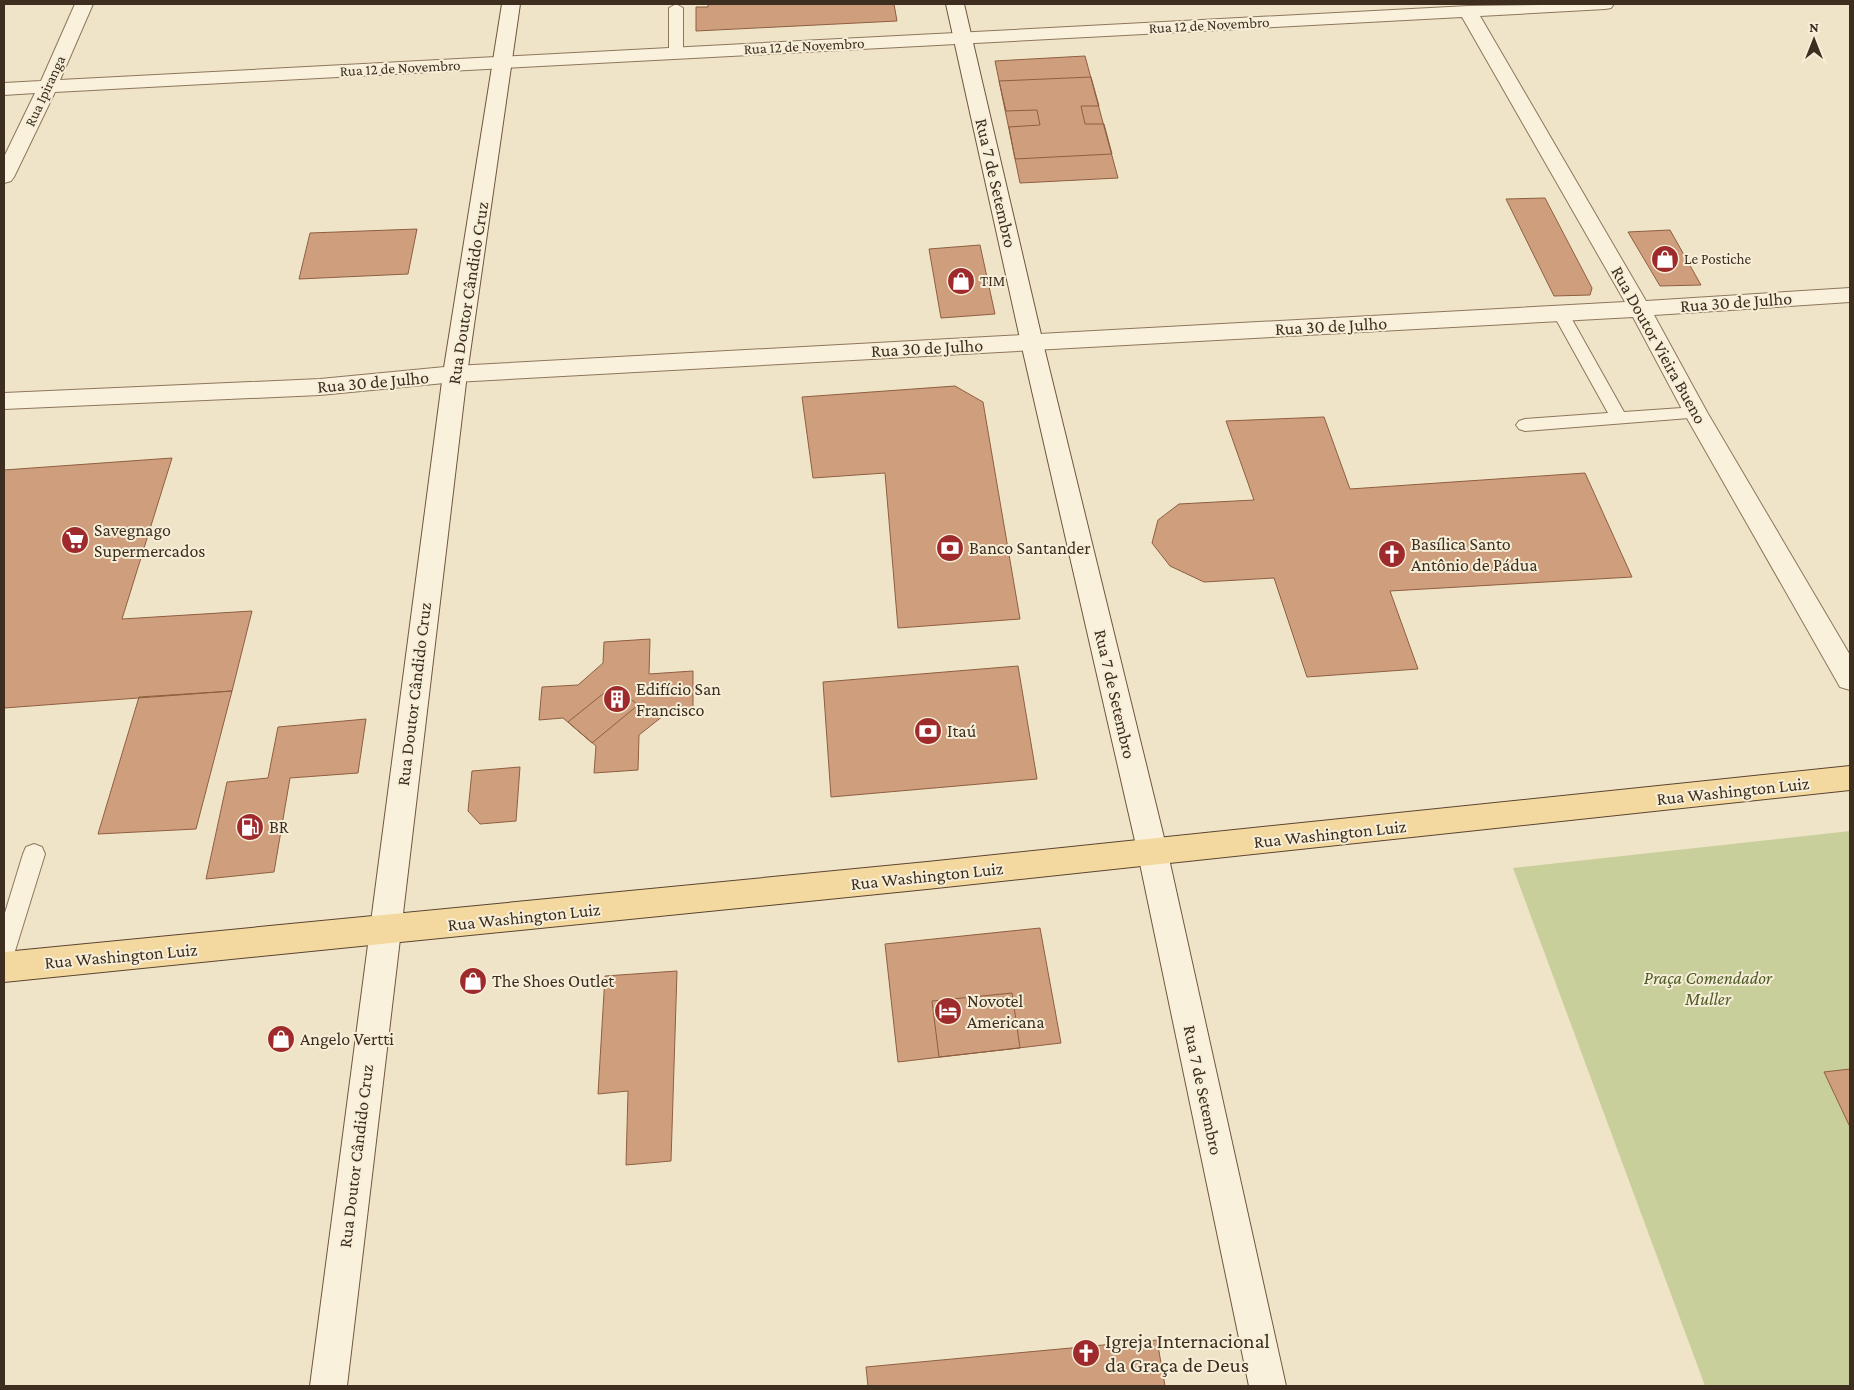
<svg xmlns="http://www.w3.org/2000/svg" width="1854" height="1390" viewBox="0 0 1854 1390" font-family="'Crimson Pro',serif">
  <rect width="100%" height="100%" fill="#f0e4c8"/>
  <path fill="#c9cf9b" d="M1850,831V1386H1705L1513,868Z"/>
  <path fill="#cf9f7d" stroke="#8d5f41" d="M708,4H894L897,21L696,31V7H708Z
    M1085,56L1118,178L1020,183L995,61Z
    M1091,77L1099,106H1081L1085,124H1104L1112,154L1015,159L1009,127L1040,125L1037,110L1006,111L999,81Z
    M1545,198L1592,288L1590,295L1554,296L1506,199Z
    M417,229L408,274L299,279L310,233Z
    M1670,230L1701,285L1660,286L1628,232Z
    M980,245L995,314L941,318L929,249Z
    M955,386L983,402L1020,619L898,628L885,473L813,478L802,397Z
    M1324,417L1350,489L1585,473L1632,577L1390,591L1418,669L1307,677L1274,578L1204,582L1170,566L1152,543L1158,520L1179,504L1254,500L1226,421Z
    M172,458L122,619L252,611L232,691L4,708V470Z
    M650,639L649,674L693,671V710L668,712L639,735L638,770L594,773L596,746L563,718L539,720L542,687L578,685L603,663L604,642Z
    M1018,666L1037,779L831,797L823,682Z
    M614,685L638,705L592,743L568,722Z
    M232,691L196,829L98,834L139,697Z
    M366,719L358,773L290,778L274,872L206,879L227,782L268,778L278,727Z
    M520,767L516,821L480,824L468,811L472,771Z
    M1040,928L1061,1043L898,1062L885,944Z
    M677,971L671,1161L626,1165L628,1091L598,1094L605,976Z
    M1012,993L1020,1048L939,1057L932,1001Z
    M1850,1069V1127L1824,1072Z
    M1157,1340L1165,1386H868L866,1367Z"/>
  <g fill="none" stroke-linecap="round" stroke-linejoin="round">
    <g stroke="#8d765c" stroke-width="2">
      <path id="lane" d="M676,4L683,8V53L676,57L669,53V8Z
        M1561,309L1567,310L1569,314L1624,412L1696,407L1702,409L1705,413L1702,417L1525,431L1519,429L1516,425L1519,421L1525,419L1608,413L1553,314L1555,310Z
        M34,844L42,847L45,854L15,951L12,958L4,962V916L23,854L26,847Z"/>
    </g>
    <g stroke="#8d765c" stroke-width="2">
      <path id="street" d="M75,4H93L60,80L1468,6L1614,4L1611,8L1605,9L1480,16L1646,301L1850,288V302L1654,315L1707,412L1850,655V690L1840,687L1684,413L1633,317L455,382L320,395L4,409V393L320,379L455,366L1625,302L1462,17L55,92L14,177L11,181L4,183V157L35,93L4,95V83L41,81Z"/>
    </g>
    <g stroke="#6f573f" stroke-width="2">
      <path id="secondary" d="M502,4H520L467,374L347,1386H310L443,374Z
        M946,4H964L1043,343L1168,854L1286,1386H1249L1138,854L1021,343Z"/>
    </g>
    <g stroke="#5b4430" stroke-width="2">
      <path id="primary" d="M1850,766V790L927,889L4,982V952L927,862Z"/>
    </g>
    <use href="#lane" fill="#faf1dc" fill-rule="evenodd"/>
    <use href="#street" fill="#faf1dc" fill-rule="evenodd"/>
    <use href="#secondary" fill="#faf1dc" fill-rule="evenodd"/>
    <use href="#primary" fill="#f3d9a0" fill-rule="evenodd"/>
  </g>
  <defs>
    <g id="shop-disc" transform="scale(1.4375)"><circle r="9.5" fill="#9e2a2b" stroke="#f7eed8"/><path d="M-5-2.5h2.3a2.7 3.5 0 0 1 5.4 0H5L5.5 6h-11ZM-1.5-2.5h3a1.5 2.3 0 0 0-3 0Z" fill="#fff"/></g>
    <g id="supermarket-disc" transform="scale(1.4375)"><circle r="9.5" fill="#9e2a2b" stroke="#f7eed8"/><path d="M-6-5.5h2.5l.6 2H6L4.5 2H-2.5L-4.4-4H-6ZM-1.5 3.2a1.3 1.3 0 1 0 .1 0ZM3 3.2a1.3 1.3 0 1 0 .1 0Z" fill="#fff"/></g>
    <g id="bank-disc" transform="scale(1.4375)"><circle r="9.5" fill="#9e2a2b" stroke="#f7eed8"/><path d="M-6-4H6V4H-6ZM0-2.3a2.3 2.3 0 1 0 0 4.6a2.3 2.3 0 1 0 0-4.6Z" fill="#fff"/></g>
    <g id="church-disc" transform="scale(1.4375)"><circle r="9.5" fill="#9e2a2b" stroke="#f7eed8"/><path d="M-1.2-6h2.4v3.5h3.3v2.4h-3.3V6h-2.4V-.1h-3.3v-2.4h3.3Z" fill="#fff"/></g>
    <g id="building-disc" transform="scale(1.4375)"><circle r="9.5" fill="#9e2a2b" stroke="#f7eed8"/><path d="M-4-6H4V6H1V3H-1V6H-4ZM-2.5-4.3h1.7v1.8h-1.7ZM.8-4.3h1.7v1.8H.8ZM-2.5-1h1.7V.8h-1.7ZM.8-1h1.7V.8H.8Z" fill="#fff"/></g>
    <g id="fuel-disc" transform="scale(1.4375)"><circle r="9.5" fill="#9e2a2b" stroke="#f7eed8"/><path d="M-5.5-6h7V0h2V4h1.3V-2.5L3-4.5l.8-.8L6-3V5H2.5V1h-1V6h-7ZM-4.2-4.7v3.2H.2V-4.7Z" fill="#fff"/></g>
    <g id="hotel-disc" transform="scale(1.4375)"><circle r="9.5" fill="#9e2a2b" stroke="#f7eed8"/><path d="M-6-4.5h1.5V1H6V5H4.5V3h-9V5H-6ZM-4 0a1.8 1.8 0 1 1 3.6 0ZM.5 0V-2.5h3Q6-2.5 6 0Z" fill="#fff"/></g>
  </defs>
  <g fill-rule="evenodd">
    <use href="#shop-disc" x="1665" y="259"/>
    <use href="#shop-disc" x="961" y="281"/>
    <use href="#supermarket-disc" x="75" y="540"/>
    <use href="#bank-disc" x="950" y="548"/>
    <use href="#church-disc" x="1392" y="554"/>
    <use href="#building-disc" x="617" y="699"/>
    <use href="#bank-disc" x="928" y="731"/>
    <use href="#fuel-disc" x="250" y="827"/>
    <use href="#shop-disc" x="473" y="981"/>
    <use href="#hotel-disc" x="948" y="1011"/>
    <use href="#shop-disc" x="281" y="1039"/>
    <use href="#church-disc" x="1086" y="1353"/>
  </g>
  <g text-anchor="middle" stroke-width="4" stroke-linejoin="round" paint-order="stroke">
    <g font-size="15" fill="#3d2e20" stroke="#f7eed8">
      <text transform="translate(1209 25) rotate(-3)" y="5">Rua 12 de Novembro</text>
      <text transform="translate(804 46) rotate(-3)" y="5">Rua 12 de Novembro</text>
      <text transform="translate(400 68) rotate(-3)" y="5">Rua 12 de Novembro</text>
      <text transform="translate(45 91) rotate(-65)" y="5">Rua Ipiranga</text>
    </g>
    <g font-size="15" fill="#3d2e20" stroke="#f7eed8" text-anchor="start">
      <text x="1684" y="264">Le Postiche</text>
      <text x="980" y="286">TIM</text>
    </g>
    <g font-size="18" fill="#3d2e20" stroke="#f7eed8">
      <text transform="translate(996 183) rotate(77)" y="6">Rua 7 de Setembro</text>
      <text transform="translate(468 293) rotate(-81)" y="6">Rua Doutor Cândido Cruz</text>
      <text transform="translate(1736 302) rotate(-4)" y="6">Rua 30 de Julho</text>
      <text transform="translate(1331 326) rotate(-3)" y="6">Rua 30 de Julho</text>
      <text transform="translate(1659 345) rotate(61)" y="6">Rua Doutor Vieira Bueno</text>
      <text transform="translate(927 348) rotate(-3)" y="6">Rua 30 de Julho</text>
      <text transform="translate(373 382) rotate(-5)" y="6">Rua 30 de Julho</text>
      <text transform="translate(414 694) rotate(-83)" y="6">Rua Doutor Cândido Cruz</text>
      <text transform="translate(1115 694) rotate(77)" y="6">Rua 7 de Setembro</text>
      <text transform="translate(1733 791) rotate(-6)" y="6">Rua Washington Luiz</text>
      <text transform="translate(1330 834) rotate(-6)" y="6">Rua Washington Luiz</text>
      <text transform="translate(927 876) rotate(-6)" y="6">Rua Washington Luiz</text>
      <text transform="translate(524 917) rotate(-6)" y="6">Rua Washington Luiz</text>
      <text transform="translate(121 956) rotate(-5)" y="6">Rua Washington Luiz</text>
      <text transform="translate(1203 1090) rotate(78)" y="6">Rua 7 de Setembro</text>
      <text transform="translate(356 1156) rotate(-83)" y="6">Rua Doutor Cândido Cruz</text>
    </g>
    <g font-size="18" fill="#3d2e20" stroke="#f7eed8" text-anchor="start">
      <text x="94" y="536">Savegnago<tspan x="94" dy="21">Supermercados</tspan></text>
      <text x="1411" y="550">Basílica Santo<tspan x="1411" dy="21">Antônio de Pádua</tspan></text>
      <text x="969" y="554">Banco Santander</text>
      <text x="636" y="695">Edifício San<tspan x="636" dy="21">Francisco</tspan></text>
      <text x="947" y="737">Itaú</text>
      <text x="269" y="833">BR</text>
      <text x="492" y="987">The Shoes Outlet</text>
      <text x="967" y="1007">Novotel<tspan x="967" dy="21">Americana</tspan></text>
      <text x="300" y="1045">Angelo Vertti</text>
    </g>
    <g font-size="18" font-style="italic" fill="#4d5a26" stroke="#f7eed8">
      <text x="1708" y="984">Praça Comendador<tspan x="1708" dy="21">Muller</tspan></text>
    </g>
    <g font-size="21" fill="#3d2e20" stroke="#f7eed8" text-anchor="start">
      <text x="1105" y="1348">Igreja Internacional<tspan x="1105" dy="24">da Graça de Deus</tspan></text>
    </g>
  </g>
  <rect width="1854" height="1390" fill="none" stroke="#3d2e20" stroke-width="10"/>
  <g transform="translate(1814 40)" stroke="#f7eed8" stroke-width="4" paint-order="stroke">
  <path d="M0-4L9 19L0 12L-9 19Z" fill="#3d2e20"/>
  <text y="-8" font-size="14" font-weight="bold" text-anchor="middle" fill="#3d2e20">N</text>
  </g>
</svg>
